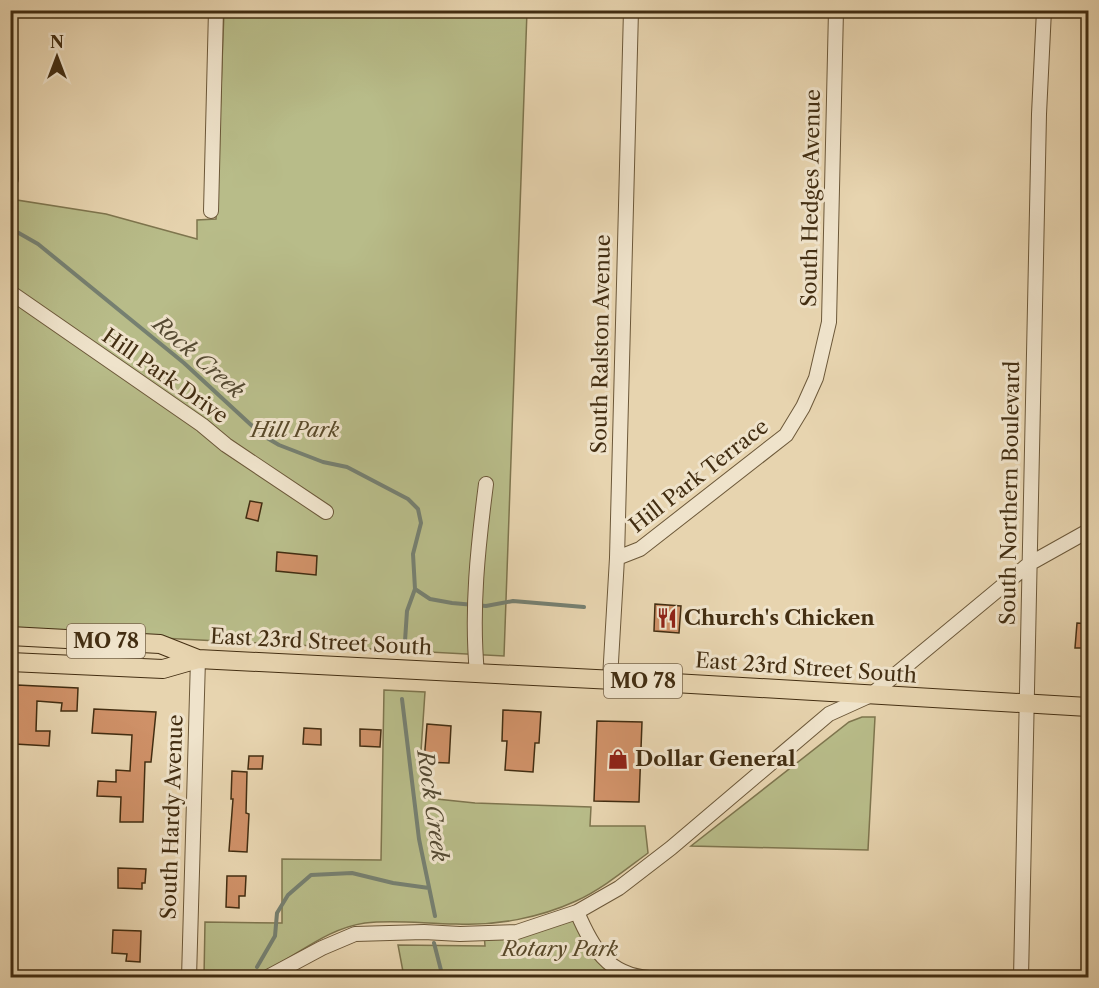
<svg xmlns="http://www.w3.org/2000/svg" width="1099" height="988" viewBox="0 0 1099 988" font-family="'Libre Caslon Text',serif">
  <rect width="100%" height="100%" fill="#e7d4af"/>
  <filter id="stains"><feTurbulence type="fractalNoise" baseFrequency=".00333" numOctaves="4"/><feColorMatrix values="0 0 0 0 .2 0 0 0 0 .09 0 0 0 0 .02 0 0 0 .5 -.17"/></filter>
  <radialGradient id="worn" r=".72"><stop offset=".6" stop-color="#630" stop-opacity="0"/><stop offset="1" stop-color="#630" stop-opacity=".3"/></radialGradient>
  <path fill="#b8bc89" stroke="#7e754e" stroke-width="1.5" d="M224,11H527L504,656L11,630L10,199L106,214L197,239V220L216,219Z
    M384,690L425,692L420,766L427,798L475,803L591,807L590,826H645L648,853C625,870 602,889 576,901C539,918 496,926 456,924C426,924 395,919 365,923C323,929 292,961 254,976C243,981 217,978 204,977L205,922L282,923V859L381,860Z
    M862,717H875L868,850L691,846L849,722Z
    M577,912L610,966L649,977H404L398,945L485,946L484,933Z"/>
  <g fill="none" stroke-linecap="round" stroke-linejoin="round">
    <path stroke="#768071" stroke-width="4" d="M10,228L38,244L184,363L262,435L279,445L323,462L347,467L408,499L418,509L421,523L413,554L415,589L407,611L405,641
      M415,589L430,599L452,603L486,606L513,601L584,607
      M402,699L419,839L435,916
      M434,943L443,978
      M257,967L275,936L277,913L288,895L311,875L352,873L393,883L429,888"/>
  </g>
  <path fill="#cf9168" stroke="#432e12" stroke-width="1.5" d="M250,501L262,503L258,521L246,518Z
    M277,552L317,556L316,575L276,571Z
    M655,604L681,606L679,633L654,631Z
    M1077,623L1089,624V648H1075Z
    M17,685L78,688L77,711H61L62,703L37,701L36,731H50L49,746L15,744Z
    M94,709L156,712L151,762H145L143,822H120L121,797L97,796L98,781L116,782V770L130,771L132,735L92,733Z
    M503,710L541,712L539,743H535L533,772L505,770L507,741H502Z
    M597,721L642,722L639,802L594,801Z
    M427,724L451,726L449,763L424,762Z
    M304,728L321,729V745L303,744Z
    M360,729L381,730L380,747L360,746Z
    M249,756H263L262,769H248Z
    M232,771L247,772L246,813L249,814L247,852L229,851L233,799H231Z
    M118,868L146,869L145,883H142V889L118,888Z
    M227,876H246L245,896H239V908L226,907Z
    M113,930L141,931L140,962L126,961L127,954L112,953Z"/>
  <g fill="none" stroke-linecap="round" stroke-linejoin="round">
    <g stroke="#6c5839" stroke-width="16">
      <path id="minor" d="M10,145L11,179
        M211,211L216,10
        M10,292L202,425L226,445L326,512
        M617,558L640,549L786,435L803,407L816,378L829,322L836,10
        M477,673C471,610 478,546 486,484
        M610,679L617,558L631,10
        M577,912C592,947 607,975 649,978
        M189,978L198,659
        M266,978L322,948L355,934L424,932L460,934L517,932L577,912L619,888L671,848L829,714L871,695L1029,564L1088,531
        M1021,978L1039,114L1044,10"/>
    </g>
    <g stroke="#432e12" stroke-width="20">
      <path id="major" d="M10,636L160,644L198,659L674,683L1088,707
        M10,662L163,669L198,659"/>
    </g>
    <use href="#minor" stroke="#efe3cb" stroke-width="14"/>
    <use href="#major" stroke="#e7d4af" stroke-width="18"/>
  </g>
  <defs>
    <g id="restaurant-bare" transform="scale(1.62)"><path d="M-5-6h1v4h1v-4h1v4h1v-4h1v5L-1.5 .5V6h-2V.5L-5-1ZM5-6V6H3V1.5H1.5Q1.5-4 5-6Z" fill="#8f2418" stroke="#efe3cb" stroke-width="2.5" paint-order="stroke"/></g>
    <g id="shop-bare" transform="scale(1.62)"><path d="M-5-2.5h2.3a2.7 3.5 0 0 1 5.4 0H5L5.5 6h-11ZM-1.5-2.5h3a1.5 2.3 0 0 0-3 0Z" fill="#8f2418" stroke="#efe3cb" stroke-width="2.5" paint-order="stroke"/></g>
  </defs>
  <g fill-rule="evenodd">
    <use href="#restaurant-bare" x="667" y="618"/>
    <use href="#shop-bare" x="618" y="759"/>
  </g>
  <g text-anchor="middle" stroke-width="6" stroke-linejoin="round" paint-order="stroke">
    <g fill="#efe3cb" stroke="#77644a" stroke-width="1.5">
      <rect x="67" y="624" width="78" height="34" rx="4.5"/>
      <rect x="604" y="664" width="78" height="34" rx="4.5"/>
    </g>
    <g font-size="20" font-weight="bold" fill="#432e12">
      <text x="106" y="648">MO 78</text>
      <text x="643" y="688">MO 78</text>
    </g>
    <g font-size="21" fill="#432e12" stroke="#efe3cb">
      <text transform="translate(811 198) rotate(-89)" y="7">South Hedges Avenue</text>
      <text transform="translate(601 344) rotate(-89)" y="7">South Ralston Avenue</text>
      <text transform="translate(165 376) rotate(35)" y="7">Hill Park Drive</text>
      <text transform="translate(699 476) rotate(-38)" y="7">Hill Park Terrace</text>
      <text transform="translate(1010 493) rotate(-89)" y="7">South Northern Boulevard</text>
      <text transform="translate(321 642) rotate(3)" y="7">East 23rd Street South</text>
      <text transform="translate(806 668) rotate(4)" y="7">East 23rd Street South</text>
      <text transform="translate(172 817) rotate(-88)" y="7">South Hardy Avenue</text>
    </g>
    <g font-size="21" font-style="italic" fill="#5a4a2a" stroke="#efe3cb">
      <text x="295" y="437">Hill Park</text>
      <text x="560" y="956">Rotary Park</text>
    </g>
    <g font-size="21" font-weight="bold" fill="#432e12" stroke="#efe3cb" text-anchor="start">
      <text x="684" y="625">Church's Chicken</text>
      <text x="635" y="766">Dollar General</text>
    </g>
    <g font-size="22" font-style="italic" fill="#544932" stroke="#efe3cb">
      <text transform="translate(199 357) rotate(41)" y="8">Rock Creek</text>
      <text transform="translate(433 806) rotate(82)" y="8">Rock Creek</text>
    </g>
  </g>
  <rect width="1099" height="988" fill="none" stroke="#e7d4af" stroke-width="36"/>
  <rect x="12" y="12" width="1075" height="964" fill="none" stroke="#432e12" stroke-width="3"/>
  <rect x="18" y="18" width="1063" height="952" fill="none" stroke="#432e12" stroke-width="1.5"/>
  <g transform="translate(57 57)" stroke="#efe3cb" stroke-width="4.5" paint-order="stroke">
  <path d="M0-4.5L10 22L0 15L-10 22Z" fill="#432e12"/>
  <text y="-9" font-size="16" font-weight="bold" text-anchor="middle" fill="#432e12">N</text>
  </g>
  <rect width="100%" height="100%" filter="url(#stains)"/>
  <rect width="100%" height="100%" fill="url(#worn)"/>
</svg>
